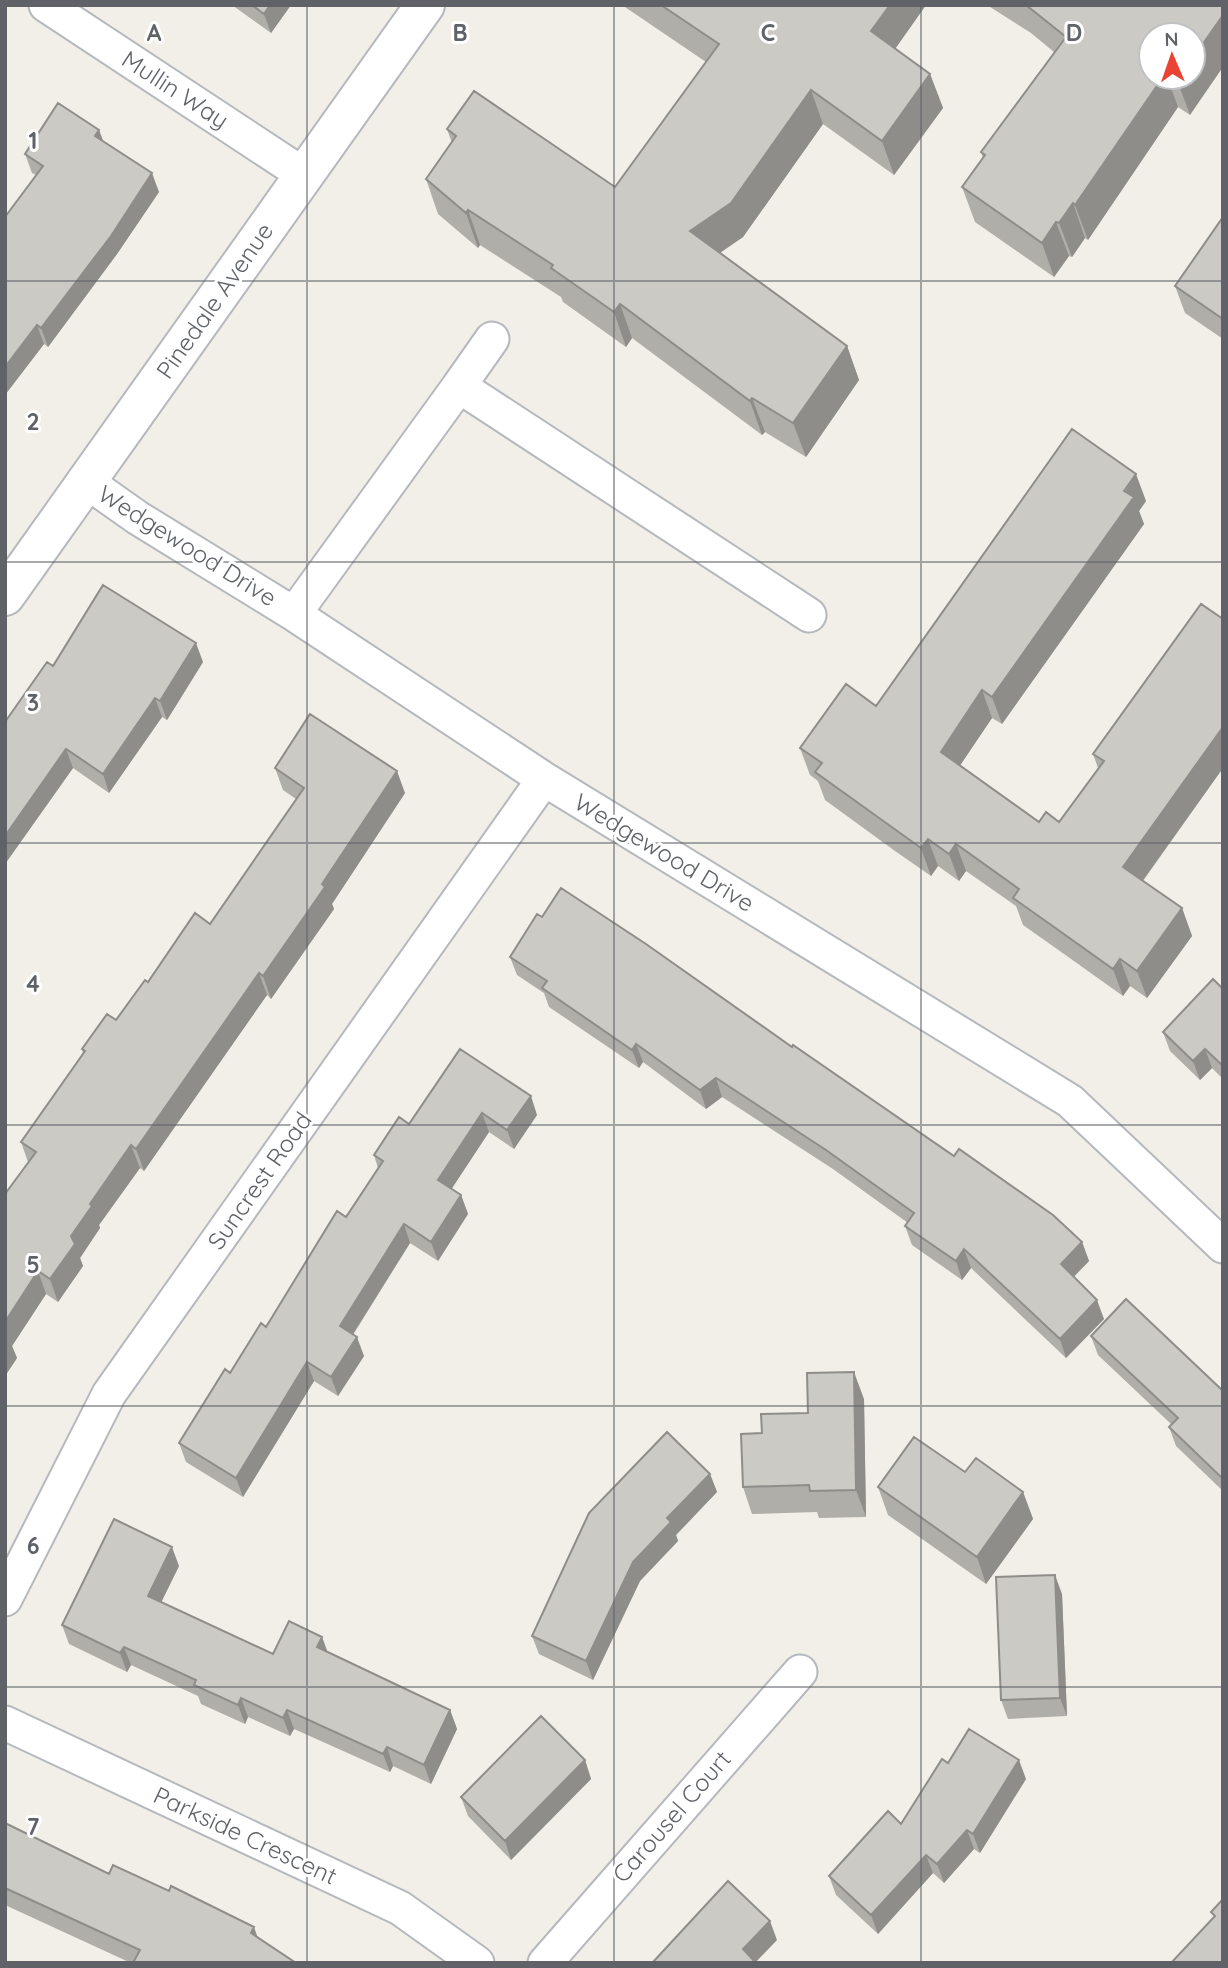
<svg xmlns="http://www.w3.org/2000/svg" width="1228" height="1968" viewBox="0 0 1228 1968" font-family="Quicksand,sans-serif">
  <rect width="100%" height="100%" fill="#f1efe8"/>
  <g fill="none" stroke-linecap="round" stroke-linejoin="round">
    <g stroke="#b5b8bc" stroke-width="37">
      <path id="minor" d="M46,5L304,175
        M459,386L492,339
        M87,482L138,518L294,614L544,779L1070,1101L1223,1246
        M294,614L459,386L809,615
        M5,1599L109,1394L544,779
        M5,1723L400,1908L477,1963
        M545,1963L800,1672"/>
    </g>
    <g stroke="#b5b8bc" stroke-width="42">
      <path id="tertiary" d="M5,596L425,5"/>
    </g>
    <use href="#minor" stroke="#fff" stroke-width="33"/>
    <use href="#tertiary" stroke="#fff" stroke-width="38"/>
  </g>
  <path fill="#afaea9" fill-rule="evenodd" d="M232,5H291L271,33Z
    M622,5H926L895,49L930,74L943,108L894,175L823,124L743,237L720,253L847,346L859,380L806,457L765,432L762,435L632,338L626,347L563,302L561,297L480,245L478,248L438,214L426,179L452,143L447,129L615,187L706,62Z
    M987,5H1223L1190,115L1178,107L1088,240L1085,238L1072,257L1069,256L1054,277L975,222L962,187L983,158L981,152L1054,52L1031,33ZM1193,35V77H1151Z
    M103,141L159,192L117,254L48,347L44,344L5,395L36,175L32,173L25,154Z
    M1223,217V339L1185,313L1175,286Z
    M1146,501L1139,511L1144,524L1002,724L992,718L960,765L1039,822H1059L1098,768L1093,754L1223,768L1143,881L1182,908L1192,936L1147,998L1130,986L1123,996L1057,949L1023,925L1016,906L966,871L959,881L938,866L931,876L895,851L825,800L818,781L810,775L800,748L876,706Z
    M203,662L167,720L162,717L109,793L73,768L5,864L53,666Z
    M275,768L405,793L332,904L334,909L271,999L267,995L144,1171L140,1168L99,1225L100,1228L80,1258L83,1266L58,1302L46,1294L12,1346L17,1358L5,1376L28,1162L21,1142L83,1053L82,1049L116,1020L148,982L210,924L296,799L283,790Z
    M510,957L792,1047L1082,1242L1089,1261L1074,1277L1104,1319L1066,1358L971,1268L962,1280L912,1245L905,1226L908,1223L833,1169L722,1097L706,1109L643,1062L639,1068L549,1007L544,993L517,975Z
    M1223,989V1079L1212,1068L1200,1080L1170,1051L1163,1032Z
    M460,1049L537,1115L514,1149L489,1132L451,1189L461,1195L468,1214L438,1261L410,1243L353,1335L364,1356L338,1396L314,1381L243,1497L186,1462L179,1443L346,1217L378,1168L374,1155L409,1124Z
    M1091,1336L1223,1391V1491L1176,1446L1169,1427L1171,1424L1098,1355Z
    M864,1399L866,1517L819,1518L817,1512L752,1514L743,1487L762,1433L808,1413Z
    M965,1472L1023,1492L1033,1519L986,1584L888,1515L878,1487Z
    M710,1474L717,1492L676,1535L678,1541L640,1581L593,1680L539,1654L532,1636Z
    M179,1566L161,1602L273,1654L322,1637L327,1651L450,1710L457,1729L431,1784L393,1766L390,1772L294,1729L290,1736L248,1717L245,1724L201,1704L198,1696L131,1665L127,1672L69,1644L62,1625Z
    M1062,1594L1067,1716L1008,1719L1001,1700Z
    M585,1760L591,1779L511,1860L468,1816L461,1797Z
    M948,1763L1026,1779L980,1853L974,1849L944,1883L933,1873L878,1934L836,1895L829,1876L901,1824Z
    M5,1823L109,1874L257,1937L296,1963H131L5,1905Z"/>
  <path fill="#8f8d8a" d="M270,5H291L271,33L264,14Z
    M890,5H926L883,66L871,31Z
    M1223,15V67L1190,115L1177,80L1180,77H1193V58Z
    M930,74L943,108L894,175L882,141Z
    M1163,77H1167L1178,107L1088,240L1075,205Z
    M811,90L823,124L743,237L702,265L690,231Z
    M99,130L106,148L95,136Z
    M152,173L159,192L117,254L48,347L41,328Z
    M1073,203L1085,238L1072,257L1059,223Z
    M468,210L480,245L478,248L466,213Z
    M1056,222L1069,256L1054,277L1042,243Z
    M620,304L632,338L626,347L614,312Z
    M37,325L44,344L5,395V367Z
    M847,346L859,380L806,457L793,423Z
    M752,398L765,432L762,435L750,401Z
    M1136,474L1146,501L1139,511L1144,524L1002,724L992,697Z
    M196,643L203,662L167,720L160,701Z
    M982,690L992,718L951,779L941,752Z
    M155,698L162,717L109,793L103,774Z
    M1223,727V768L1133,894L1123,867Z
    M66,749L73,768L5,864V836Z
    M397,771L405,793L332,904L334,909L271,999L263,976L322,884Z
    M928,839L938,866L931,876L921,848Z
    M956,844L966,871L959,881L949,854Z
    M1182,908L1192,936L1147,998L1137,971Z
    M1120,959L1130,986L1123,996L1113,969Z
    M259,973L267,995L144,1171L136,1149Z
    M636,1044L643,1062L639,1068L632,1050Z
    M1205,1049L1212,1068L1200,1080L1193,1061Z
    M716,1078L722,1097L706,1109L700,1090Z
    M531,1096L537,1115L514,1149L507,1130Z
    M482,1113L489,1132L445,1199L438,1180Z
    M131,1145L140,1168L99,1225L100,1228L80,1258L83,1266L58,1302L50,1279L71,1236L90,1204Z
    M461,1195L468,1214L438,1261L431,1242Z
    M404,1224L410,1243L346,1345L340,1326Z
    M1082,1242L1089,1261L1067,1283L1061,1264Z
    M964,1249L971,1268L962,1280L956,1261Z
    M38,1271L46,1294L12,1346L17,1358L5,1376V1322Z
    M1097,1300L1104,1319L1066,1358L1060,1339Z
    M357,1337L364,1356L338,1396L331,1377Z
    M307,1362L314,1381L243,1497L236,1478Z
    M854,1372L864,1399L866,1517L856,1490Z
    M710,1474L717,1492L676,1535L678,1541L640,1581L593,1680L586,1661L633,1562L667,1518Z
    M1023,1492L1033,1519L986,1584L977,1557Z
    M172,1547L179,1566L155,1615L148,1596Z
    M1055,1575L1062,1594L1067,1716L1060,1698Z
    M322,1637L329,1656L317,1647Z
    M124,1647L131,1665L127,1672L120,1653Z
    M241,1698L248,1717L245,1724L238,1705Z
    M287,1710L294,1729L290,1736L283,1718Z
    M450,1710L457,1729L431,1784L424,1765Z
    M387,1747L393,1766L390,1772L383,1754Z
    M585,1760L591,1779L511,1860L505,1841Z
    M1019,1760L1026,1779L980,1853L973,1834Z
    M967,1830L974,1849L944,1883L937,1864Z
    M926,1855L933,1873L878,1934L871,1915Z
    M770,1921L777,1940L755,1963L743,1949Z
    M254,1927L261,1947L251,1933Z"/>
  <path fill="#cccac5" stroke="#8f8d8a" stroke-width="2" d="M252,5H270L264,14Z
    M661,5H890L871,31L930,74L882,141L811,90L731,203L690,231L847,346L793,423L752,398L750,401L620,304L614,312L551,268L553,265L468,210L466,213L426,179L456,136L447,129L474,91L615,187L719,44Z
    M1026,5H1223V15L1193,58V35H1151V77H1163L1075,205L1073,203L1059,223L1056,222L1042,243L962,187L985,155L981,152L1066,37Z
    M58,103L99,130L95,136L152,173L111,236L41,328L37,325L5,367V217L43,166L25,154Z
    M1223,217V319L1175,286Z
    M1072,429L1136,474L1124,491L1134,497L992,697L982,690L941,752L1039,822L1046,812L1059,822L1104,761L1093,754L1201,604L1223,619V727L1123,867L1182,908L1137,971L1120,959L1113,969L1047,922L1013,898L1019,889L956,844L949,854L928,839L921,848L815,772L822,763L800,748L846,684L876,706Z
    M103,585L196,643L160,701L155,698L103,774L66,749L5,836V722L47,662L53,666Z
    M310,714L397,771L322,884L325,887L263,976L259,973L136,1149L131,1145L90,1204L92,1206L71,1236L75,1244L50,1279L38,1271L5,1322V1194L36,1152L21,1142L85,1051L82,1049L107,1014L116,1020L145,980L148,982L195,913L210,924L304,788L275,768Z
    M561,888L646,944L792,1047L793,1045L954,1156L959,1149L1053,1215L1082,1242L1061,1264L1097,1300L1060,1339L964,1249L956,1261L905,1226L914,1213L826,1150L716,1078L700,1090L636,1044L632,1050L542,988L547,981L510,957L537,914L542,917Z
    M1213,979L1223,989V1066L1205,1049L1193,1061L1163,1032Z
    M460,1049L531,1096L507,1130L482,1113L438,1180L461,1195L431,1242L404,1224L340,1326L357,1337L331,1377L307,1362L236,1478L179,1443L225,1369L230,1373L261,1323L266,1327L337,1211L346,1217L383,1161L374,1155L399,1117L409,1124Z
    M1126,1299L1223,1391V1479L1169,1427L1178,1418L1091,1336Z
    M854,1372L856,1490L810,1491L809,1485L743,1487L741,1434L762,1433L761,1414L808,1413L807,1373Z
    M667,1432L710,1474L667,1518L671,1522L633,1562L586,1661L532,1636L589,1513Z
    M914,1437L965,1472L976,1458L1023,1492L977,1557L878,1487Z
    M114,1519L172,1547L148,1596L273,1654L289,1621L322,1637L317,1647L450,1710L424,1765L387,1747L383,1754L287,1710L283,1718L241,1698L238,1705L194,1685L196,1680L124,1647L120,1653L62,1625Z
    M1055,1575L1060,1698L1001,1700L996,1577Z
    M541,1716L585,1760L505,1841L461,1797Z
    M969,1729L1019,1760L973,1834L967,1830L937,1864L926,1855L871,1915L829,1876L888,1811L901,1824L942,1759L948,1763Z
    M5,1823L109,1874L113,1865L169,1891L171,1886L254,1927L251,1933L296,1963H133L140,1950L5,1888Z
    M728,1881L770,1921L743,1949L756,1963H654L653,1962Z
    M1223,1899V1963H1171L1215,1916L1211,1912Z"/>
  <path fill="none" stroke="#5f6368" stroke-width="2" stroke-opacity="0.55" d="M307,5V1963M614,5V1963M921,5V1963M5,281H1223M5,562H1223M5,843H1223M5,1125H1223M5,1406H1223M5,1687H1223"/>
  <g text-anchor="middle" stroke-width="6" stroke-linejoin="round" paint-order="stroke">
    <g font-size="24" fill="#5f6368" stroke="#fff">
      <text transform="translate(175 90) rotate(33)" y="8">Mullin Way</text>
      <text transform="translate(215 301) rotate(-55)" y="8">Pinedale Avenue</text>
      <text transform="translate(187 546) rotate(32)" y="8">Wedgewood Drive</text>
      <text transform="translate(664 853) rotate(31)" y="8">Wedgewood Drive</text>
      <text transform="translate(260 1181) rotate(-55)" y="8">Suncrest Road</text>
      <text transform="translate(672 1817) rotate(-49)" y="8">Carousel Court</text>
      <text transform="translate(245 1836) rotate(25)" y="8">Parkside Crescent</text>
    </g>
  </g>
  <g font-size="23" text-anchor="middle" font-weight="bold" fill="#5f6368" stroke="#fff" stroke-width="6" stroke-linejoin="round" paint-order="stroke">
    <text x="154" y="41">A</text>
    <text x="460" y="41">B</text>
    <text x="768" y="41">C</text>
    <text x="1074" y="41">D</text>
    <text x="33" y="149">1</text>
    <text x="33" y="430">2</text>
    <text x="33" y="711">3</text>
    <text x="33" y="992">4</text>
    <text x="33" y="1273">5</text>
    <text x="33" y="1554">6</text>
    <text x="33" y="1835">7</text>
  </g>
  <rect width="1228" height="1968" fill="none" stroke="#5f6368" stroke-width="14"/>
  <g transform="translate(1172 56) rotate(358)"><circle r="33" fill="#ffffff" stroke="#bfc1c3" stroke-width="2"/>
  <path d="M0-5L12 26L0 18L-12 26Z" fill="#ea4335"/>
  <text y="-10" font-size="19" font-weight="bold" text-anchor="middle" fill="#5f6368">N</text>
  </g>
</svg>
